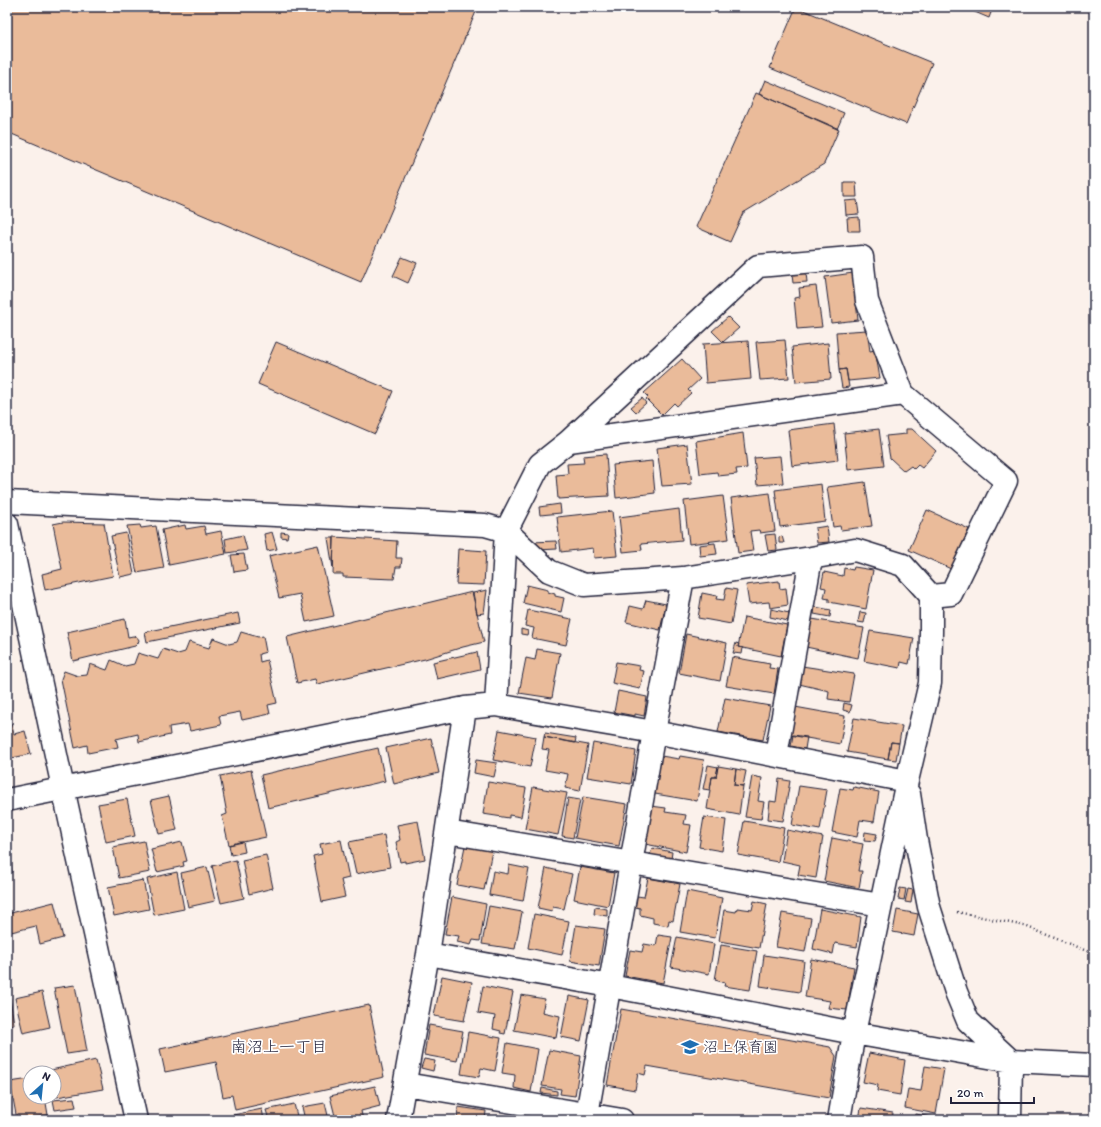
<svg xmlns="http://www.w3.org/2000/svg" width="1101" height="1127" viewBox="0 0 1101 1127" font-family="Itim,'Klee One',sans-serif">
  <rect width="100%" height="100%" fill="#fbf1eb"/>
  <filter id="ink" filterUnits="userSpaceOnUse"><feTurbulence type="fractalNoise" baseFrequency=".025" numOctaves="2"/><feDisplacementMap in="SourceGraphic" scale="8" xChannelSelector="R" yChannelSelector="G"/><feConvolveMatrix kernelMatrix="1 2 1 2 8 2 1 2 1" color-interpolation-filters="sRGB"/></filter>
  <g filter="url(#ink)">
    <path fill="#eabb9a" stroke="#22223b" d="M7,7H478L361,282L7,132Z
      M796,7L932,63L906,124L770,68Z
      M963,7H993L989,18Z
      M765,80L844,113L837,129L759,94Z
      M756,93L839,129L824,164L743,213L730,242L696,227Z
      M844,182H856L857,197H844Z
      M857,200L859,214L846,215L845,201Z
      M859,217L860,231H848L847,218Z
      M402,257L417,263L408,283L393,276Z
      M806,273L807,282L793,283L792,275Z
      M853,273L858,320L831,323L825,277Z
      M816,286L822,327L797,329L794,298L800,297L799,288Z
      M728,317L739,328L723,342L712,331Z
      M867,330L870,351L875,350L880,378L848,381L846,369L839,370L836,332Z
      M785,340L789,378L760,380L756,342Z
      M748,341L751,379L706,383L703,344Z
      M276,342L393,391L375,434L258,384Z
      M828,343L831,379L796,382L792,347Z
      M682,359L700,379L688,390L691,393L677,406L674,403L662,415L646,399L648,397L644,393Z
      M846,369L849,387L842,388L839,370Z
      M642,398L646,403L636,412L631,407Z
      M834,424L838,460L792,466L788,430Z
      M879,429L884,466L848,470L844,433Z
      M906,429H912L936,451L922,468L918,465L914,469L911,466L904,471L890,458L886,436L906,434Z
      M743,433L747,468L736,469L737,474L718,476L717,472L700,474L696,441Z
      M687,444L692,484L662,486L657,448Z
      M606,454L609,496L558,499L556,475L568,474L567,464L584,463L583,456Z
      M780,456L783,483L757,485L754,458Z
      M652,461L655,493L616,498L613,465Z
      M865,482L872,526L841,530L840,526L833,527L827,487Z
      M821,484L825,521L780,527L775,490Z
      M770,493L775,531L760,533L759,530L750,531L753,551L738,553L731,498Z
      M723,496L729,539L689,544L684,501Z
      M560,504L561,513L540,515L539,507Z
      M679,509L682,540L641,544L642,550L623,552L619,517Z
      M927,510L969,529L951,569L909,550Z
      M612,511L617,556L594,558L593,548L561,552L557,517Z
      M63,522L104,523L113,576L45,590L42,574L62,569L53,524Z
      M140,525L141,528L156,526L164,568L137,573L127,526Z
      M185,525L186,529L204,526L206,534L221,531L226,554L169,565L162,530Z
      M827,526L829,542L817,543L815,528Z
      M272,532L277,549L267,551L264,534Z
      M281,532L288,533L287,538L281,537Z
      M126,533L134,574L120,577L111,536Z
      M775,534L777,550L768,551L765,535Z
      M243,535L247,550L227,553L225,539Z
      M782,536L784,543H779V537Z
      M334,537L397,541L396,558H402L401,567H396L394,579L343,577V574H333Z
      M328,538H334L333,568Z
      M556,541L557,549L538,550L532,542Z
      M715,543L717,554L700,556L699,545Z
      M318,545L334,616L306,622L300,594L279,598L269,556Z
      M458,549L486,551L484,585L456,584Z
      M244,554L247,570L234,572L231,555Z
      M854,567L873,570L866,609L829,602V599L824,598L826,588L821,587L824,572L843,576L844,568L853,570Z
      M779,581L780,589L786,588L788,605L770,608L769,602L749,604L746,585Z
      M527,585L548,590V592L555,594V596L564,598L561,612L523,603Z
      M726,588L737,590L731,624L698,618L702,593L717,596L716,599L724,600Z
      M487,590L484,613L477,614L473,593Z
      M472,592L484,642L463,647L425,659L317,684L315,679L297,683L287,637Z
      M646,600L666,604L660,630L626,622L630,606L643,609Z
      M815,607L831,610L830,617L814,614Z
      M771,609L789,613L788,621L770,617Z
      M528,610L572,619L566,645L532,638L534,628L525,626Z
      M860,612L866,613L864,623L858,622Z
      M238,613L240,623L147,642L145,632Z
      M744,617L787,625L781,656L738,647Z
      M125,619L128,637L133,636L137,637L139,640L138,643L135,646L73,661L67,632Z
      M812,619L864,628L858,658L806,647Z
      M521,629L528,631L527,635L521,634Z
      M870,631L914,638L909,664L901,662L900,668L864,661Z
      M241,632L258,637L263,636L266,652L259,654L260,662L267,660L277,703L268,705L270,714L242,720L240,712L219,716L221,725L190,731L188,724L169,727L170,735L139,742L138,734L116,739L118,747L88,753L87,745L75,748L61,679L64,671L78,676L87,675L90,664L107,670L111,660L125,666L134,664L138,653L158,659L163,649L178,654L185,652L189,642L209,648L213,638L229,644L237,642Z
      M686,634L727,643L720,681L679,673Z
      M736,643L739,644L738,647L743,648L742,654L733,653Z
      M537,649L560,653L552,698L519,693L526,658L535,660Z
      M477,652L480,669L437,679L433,662Z
      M732,657L770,664L769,668L778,669L774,694L726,686Z
      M616,662L640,666L639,670L644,671L640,689L612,683Z
      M802,666L854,674L849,702L828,699L829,691L799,684Z
      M618,691L647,697L644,716L635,714V716L614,712Z
      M725,698L770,706L763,740L718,732Z
      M844,703L852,705L850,712L843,710Z
      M795,707L845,716L840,744L790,735Z
      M854,718L902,726L899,743L891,742L888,759L847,752Z
      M11,723L14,734L25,731L31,754L7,759V725Z
      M499,730L536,737L530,767L493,760Z
      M545,733L576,738L575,743L544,737Z
      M793,735L807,737L805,749L791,746Z
      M544,737L588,745L580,791L565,788L568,774L545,770L549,750L542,749Z
      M431,738L439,773L394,784L386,748Z
      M891,742L899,743L896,760L888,759Z
      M593,743L636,751L631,784L587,777Z
      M378,748L385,781L268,808L261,775Z
      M661,756L679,759L680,756L704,760L697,801L655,794Z
      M476,760L497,763L494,777L474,773Z
      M708,765L718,767L716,777H712L710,790L703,789Z
      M718,766L736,769L734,785L743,786L739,815L707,809L712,777H716Z
      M736,769L746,771L743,786L734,785Z
      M251,770L266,837L229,845L222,816L227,814L220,776Z
      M752,776L762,778L758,801L764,802L761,819L745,817Z
      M779,779L790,781L783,821L768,819L770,801L776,802Z
      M488,782L526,788L521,817L509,815V818L483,814Z
      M799,786L827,790L820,830L792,825Z
      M533,787L567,793L558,835L525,829Z
      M854,787L879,792L874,822L860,820L857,837L832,832L840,788L853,790Z
      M169,796L177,830L159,834L151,800Z
      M583,797L627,804L619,846L575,838Z
      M568,798L580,800L573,838L562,836Z
      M127,799L135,836L106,842L98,804Z
      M651,806L666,808L665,812L686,815L684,824L691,825L686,852L645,844Z
      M704,817L726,820L722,851L699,847Z
      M418,821L425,859L405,863V861L400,862L396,842L400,840L397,825Z
      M744,821L784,828L778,862L738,855Z
      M787,830L823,837L816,878L798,875L800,865L782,861Z
      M865,832L877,834L875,841L864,840Z
      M384,835L390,867L356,874L349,842Z
      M832,838L863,844L858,871H862L859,888L824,881Z
      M341,840L349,878L341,880L345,897L322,902L313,856L322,854L320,844Z
      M144,841L150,872L119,878L113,847Z
      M182,842L187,861L183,862L184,866L157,872L151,849Z
      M239,842H243L245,852L231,855L229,845Z
      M7,844L12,872L7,873Z
      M465,846L492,851L484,890L457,885Z
      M652,848L672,852L671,859L650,855Z
      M266,855L273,888L249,894L242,860Z
      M236,860L244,898L221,903L212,866Z
      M509,865L529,869L523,901L489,895L493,871L508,874Z
      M207,867L215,901L188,907L181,873Z
      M580,867L614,873L608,906L574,899Z
      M546,868L572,874L564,909L553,907L552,911L538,908Z
      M177,872L184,909L154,915L147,879Z
      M648,878L680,884L673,921L669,920L668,926L653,923V918L640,915V908L635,907L637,896L644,897Z
      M143,880L149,909L114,916L108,887Z
      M900,888L906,889L904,900L898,899Z
      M908,889L913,890L911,903L905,902Z
      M687,891L722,898L715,938L680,932Z
      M452,897L486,904L480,941L473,940L471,945L457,942L459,936L445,934Z
      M754,901L767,904L759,948L719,941L724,910L736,912L737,908L752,910Z
      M54,902L63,938L40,944L36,926L7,933V914Z
      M489,906L522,912L515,949L482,944Z
      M595,907L607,909V916L594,914Z
      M820,909L861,917L857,947L835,943L833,954L813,949Z
      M897,910L918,914L914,936L893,932Z
      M782,913L811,918L805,952L776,947Z
      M534,914L569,921L562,955L528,948Z
      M576,925L605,929L599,966L570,961Z
      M658,935L672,937L663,983L625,976L630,950L642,952L644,944L656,946Z
      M677,937L714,944L709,974L671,967Z
      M721,945L757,951L750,990L724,986L725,983L715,980Z
      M764,955L804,961L800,992L760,986Z
      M811,959L854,967L847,1010L828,1008L830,1001L805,997Z
      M442,976L472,982L464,1021L434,1016Z
      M75,985L87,1051L67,1054L54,988Z
      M483,986L513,992L505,1034L500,1033L501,1031L493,1029L495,1016L478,1013Z
      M42,992L50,1027L23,1033L15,998Z
      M521,995L545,999L542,1012L560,1016L556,1038L514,1030Z
      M569,996L589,1000L581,1041L561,1037Z
      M10,998L14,1024L7,1025V999Z
      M369,1005L384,1077L235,1110L232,1095L223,1097L216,1062L165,1072L160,1049Z
      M621,1009L830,1047L836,1056L829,1098L647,1066L645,1075L638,1073L635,1090L607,1085Z
      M429,1025L463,1031L457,1061L424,1055Z
      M468,1032L501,1038L495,1071L481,1068L479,1077L461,1074Z
      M507,1043L538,1049L531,1092L514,1088L515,1075L502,1073Z
      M549,1050L581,1056L575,1096L560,1094L561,1089L542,1086Z
      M869,1053L905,1060L900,1095L877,1091L878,1085L863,1082Z
      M424,1059L435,1061L433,1071L421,1068Z
      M96,1060L103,1089L57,1097L54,1085V1073H52L51,1070Z
      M925,1066L944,1069L936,1114L905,1108L908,1089L921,1091Z
      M30,1079V1097H45L48,1115L17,1120L10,1082Z
      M375,1086L380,1106L361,1111L363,1120H336L330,1096Z
      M542,1088L557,1091V1095L541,1093Z
      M74,1098L76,1107L55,1110L53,1100Z
      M325,1103L329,1120H305L302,1107Z
      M294,1104L298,1120H269L266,1110Z
      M458,1107L486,1111L485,1120H457Z
      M861,1108L893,1113L892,1120H859Z
      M262,1109L264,1120H214V1119Z
      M916,1114L946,1120H914Z
      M416,1115L444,1120H415Z
      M534,1117L551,1120H533Z"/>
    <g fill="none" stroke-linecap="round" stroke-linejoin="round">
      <g stroke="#22223b" stroke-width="25">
        <path id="minor" d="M569,441L903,394
          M7,502L485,525L506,531L549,571L584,585L683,578L811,558L855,550L903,565L931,596V632L930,683L907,781L854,1033L839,1120
          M7,524L63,788L136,1120
          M496,705L506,531L540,464L569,441L758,266L862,257L867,301L903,394L1006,481L951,594L931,596
          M776,755L811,558
          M909,794L916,840L929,907L956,992L968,1021L1011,1061L1010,1120
          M7,800L465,708L496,705L654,732L907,781
          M447,832L881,905
          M428,954L610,986L854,1033L1011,1061L1094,1065
          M405,1084L622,1120
          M398,1120L428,954L465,708
          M586,1120L654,732L683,578"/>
      </g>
      <path stroke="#22223b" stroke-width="2.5" stroke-dasharray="1 3" stroke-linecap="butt" d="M957,912L1025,926L1094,954"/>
      <use href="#minor" stroke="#fff" stroke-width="22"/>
    </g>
  </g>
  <defs>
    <g id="school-bare" transform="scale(1.38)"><path d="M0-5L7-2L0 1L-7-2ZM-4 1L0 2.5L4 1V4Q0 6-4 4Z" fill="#1f6fb2" stroke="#fff" stroke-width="2.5" paint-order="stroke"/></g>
  </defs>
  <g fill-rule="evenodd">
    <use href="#school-bare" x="690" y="1047"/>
  </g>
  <g text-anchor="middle" stroke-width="3.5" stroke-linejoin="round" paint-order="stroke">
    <g font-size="15" fill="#22223b" stroke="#fff" text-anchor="start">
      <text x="703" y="1052">沼上保育園</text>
    </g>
    <g font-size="16" fill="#22223b" stroke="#fff">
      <text x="279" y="1052">南沼上一丁目</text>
    </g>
  </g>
  <rect width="1101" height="1127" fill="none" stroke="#fff" stroke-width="24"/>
  <rect x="12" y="12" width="1077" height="1103" fill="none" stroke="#22223b" stroke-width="1.5" filter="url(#ink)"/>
  <g transform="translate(42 1085) rotate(27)"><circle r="19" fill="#ffffff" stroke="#a7a7b1"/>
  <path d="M0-3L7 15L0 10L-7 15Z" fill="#1f6fb2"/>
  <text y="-6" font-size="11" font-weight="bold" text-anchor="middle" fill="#22223b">N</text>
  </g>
  <path d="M951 1097v6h83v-6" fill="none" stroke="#22223b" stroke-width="2"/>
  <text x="957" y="1097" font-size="12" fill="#22223b" stroke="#ffffff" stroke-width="3" paint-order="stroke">20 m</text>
</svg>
